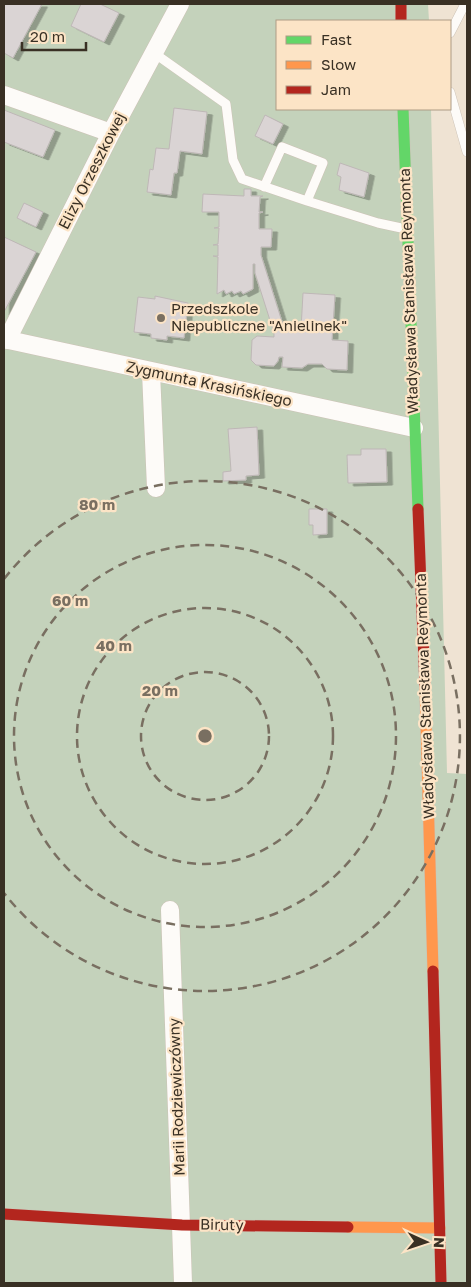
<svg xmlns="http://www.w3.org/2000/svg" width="471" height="1287" viewBox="0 0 471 1287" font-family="'Golos Text',sans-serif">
  <defs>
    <filter id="shadow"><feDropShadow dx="5.5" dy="3" stdDeviation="0" flood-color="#0004"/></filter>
  </defs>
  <rect width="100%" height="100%" fill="#efe3d3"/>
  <path fill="#c4d2bb" d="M4,4H428L429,21H277V109H431L447,773L467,774V1283H4Z"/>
  <path fill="#dad4d4" stroke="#beb7b6" filter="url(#shadow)" d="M4,4H42L13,58L4,53Z
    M81,4H100L119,13L104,42L71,26Z
    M174,108L207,112L202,154L180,151L177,173H174L171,195L147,192L150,169L153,170L156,148L169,149Z
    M4,110L55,130L43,157L4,142Z
    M265,115L283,124L273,144L255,136Z
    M340,163L369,173L364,197L339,190L341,177L337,175Z
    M244,189H251V196H263L260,197L259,212H263L259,213V229H272L271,247H261V255L284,328L301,329L303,293L335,295L332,340L348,341L347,370L327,369L322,364H308L302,368L282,367L283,357H279L278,361L274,366L256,365L251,360L252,340L257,336L274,337V333L255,273V264H253V289L243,294L241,291L234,294L232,291L226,294L224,290L217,294L218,257L213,256H218V245H213L218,244L219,228H214L219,227V212H202L203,194L244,196Z
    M24,203L43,212L36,227L17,218Z
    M4,237L36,252L4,312Z
    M155,296L188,303L184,338L167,336V340L151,338V334L134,332L138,297L155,299Z
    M257,427L259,475L246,476V480L223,481V472L231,471L228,429Z
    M361,449H386L387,482L348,483L347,455H361Z
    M309,509H327V534L313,535V525H309Z"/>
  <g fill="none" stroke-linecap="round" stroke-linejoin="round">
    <g stroke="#ccc2b6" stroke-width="10">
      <path id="lane" d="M450,33L465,4
        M154,53L226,104L233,160L242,179L307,201L323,163L282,147L264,187
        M450,92L467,152
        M307,201L378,223L406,229"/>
    </g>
    <g stroke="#ccc2b6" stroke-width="19">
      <path id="street" d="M4,95L111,133
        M4,339L414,428
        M7,340L111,133L180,4
        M151,372L156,488
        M170,910L183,1283"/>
    </g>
    <g stroke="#ccc2b6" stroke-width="12">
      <path id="fast" d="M403,109L418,509"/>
    </g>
    <g stroke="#ccc2b6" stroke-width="12">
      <path id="slow" d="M425,687L433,971
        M348,1227L440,1228"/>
    </g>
    <g stroke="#ccc2b6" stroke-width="12">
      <path id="jam" d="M401,4V21
        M418,509L425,687
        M433,971L441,1283
        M4,1214L182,1225L348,1227"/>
    </g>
    <use href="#lane" stroke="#fdfbf8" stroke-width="9"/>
    <use href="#street" stroke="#fdfbf8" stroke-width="18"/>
    <use href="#fast" stroke="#63d668" stroke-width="11"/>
    <use href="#slow" stroke="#ff974d" stroke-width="11"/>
    <use href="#jam" stroke="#b3261e" stroke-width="11"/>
  </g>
  <g fill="none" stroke="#796f61" stroke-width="2.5" stroke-dasharray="9 6">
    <circle cx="205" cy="736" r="64"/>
    <circle cx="205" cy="736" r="128"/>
    <circle cx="205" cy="736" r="191"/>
    <path d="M4 579A255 255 0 1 1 4 893"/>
  </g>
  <circle fill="#796f61" stroke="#fce4c6" stroke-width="2" cx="161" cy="318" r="5"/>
  <g text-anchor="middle" stroke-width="4.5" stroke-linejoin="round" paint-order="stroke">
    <g font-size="15" fill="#393024" stroke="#fce4c6">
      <text transform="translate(92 171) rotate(-63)" y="5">Elizy Orzeszkowej</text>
      <text transform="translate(409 291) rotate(-92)" y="5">Władysława Stanisława Reymonta</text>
      <text transform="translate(209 384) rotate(12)" y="5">Zygmunta Krasińskiego</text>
      <text transform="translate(425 696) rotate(-92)" y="5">Władysława Stanisława Reymonta</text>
      <text transform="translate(177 1097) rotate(-92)" y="5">Marii Rodziewiczówny</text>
      <text transform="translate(222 1225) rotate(1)" y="5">Biruty</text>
    </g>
    <g font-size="15" fill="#393024" stroke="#fce4c6" text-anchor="start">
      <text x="171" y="314">Przedszkole<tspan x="171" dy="17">Niepubliczne "Anielinek"</tspan></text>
    </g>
  </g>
  <circle cx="205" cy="736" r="8" fill="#796f61" stroke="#fce4c6" stroke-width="2.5"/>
  <g font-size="15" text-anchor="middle" font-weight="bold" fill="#796f61" stroke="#fce4c6" stroke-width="4.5" stroke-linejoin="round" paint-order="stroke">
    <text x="97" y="510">80 m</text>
    <text x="70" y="606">60 m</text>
    <text x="114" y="651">40 m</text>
    <text x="160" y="696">20 m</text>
  </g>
  <rect width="471" height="1287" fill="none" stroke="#393024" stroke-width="10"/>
  <rect x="276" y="20" width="175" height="90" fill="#fce4c6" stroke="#ae9c85"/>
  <rect x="286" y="36" width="25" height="8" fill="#63d668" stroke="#ae9c85"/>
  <text x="321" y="45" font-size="15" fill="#393024">Fast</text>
  <rect x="286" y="61" width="25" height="8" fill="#ff974d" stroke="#ae9c85"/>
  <text x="321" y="70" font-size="15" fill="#393024">Slow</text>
  <rect x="286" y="86" width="25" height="8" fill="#b3261e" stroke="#ae9c85"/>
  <text x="321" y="95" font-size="15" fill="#393024">Jam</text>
  <g transform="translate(426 1242) rotate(93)" stroke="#fce4c6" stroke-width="4" paint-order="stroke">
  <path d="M0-4L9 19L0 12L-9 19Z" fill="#393024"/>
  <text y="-8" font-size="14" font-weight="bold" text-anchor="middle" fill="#393024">N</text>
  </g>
  <path d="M22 42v8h64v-8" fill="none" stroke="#393024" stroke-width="2.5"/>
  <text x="30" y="42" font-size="15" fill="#393024" stroke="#fce4c6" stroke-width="4" paint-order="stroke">20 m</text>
</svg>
